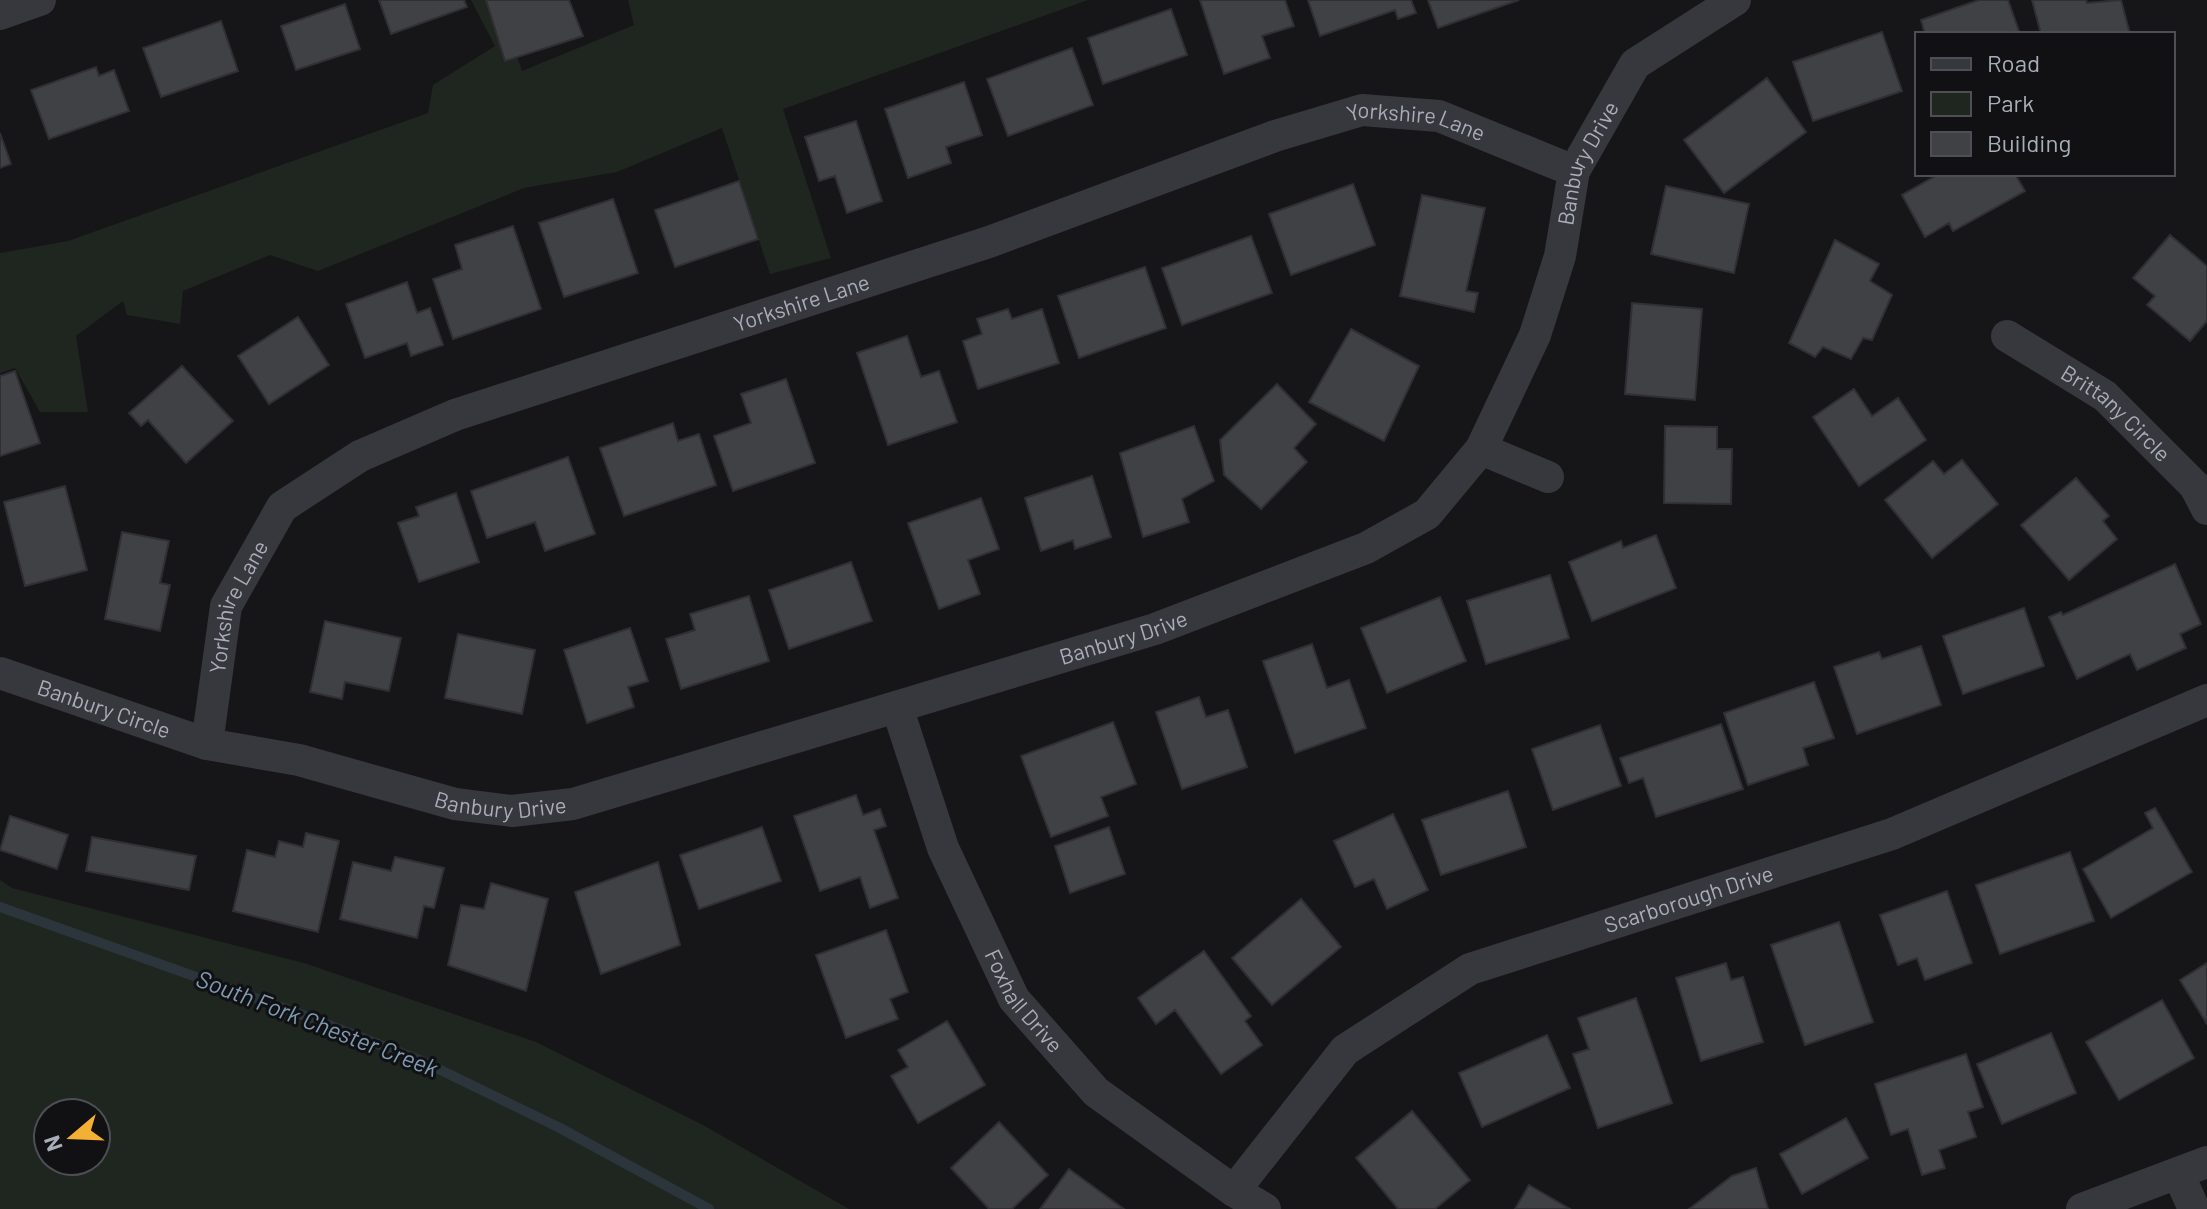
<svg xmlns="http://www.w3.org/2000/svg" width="2207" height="1209" viewBox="0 0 2207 1209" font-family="Barlow,sans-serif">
  <rect width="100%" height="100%" fill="#161618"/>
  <path fill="#1e261f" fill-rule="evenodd" d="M471,0H498L522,71L634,25L628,0H1088L783,109L831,258L770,274L722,128L617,172L524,188L318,271L270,255L183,291L180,324L127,315L123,301L76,336L88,412H40L15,368L0,373V253L68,241L428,113L433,85L495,46Z
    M0,880L12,888L304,963L536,1042L703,1125L849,1209H0ZM96,1113V1161H48V1113Z"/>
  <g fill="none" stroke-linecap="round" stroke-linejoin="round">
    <path stroke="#2c353c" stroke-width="10" d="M0,907L300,1014L422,1061L560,1128L709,1209"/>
  </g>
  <path fill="#404145" stroke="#303034" stroke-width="2" d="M379,0H464L467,7L391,34Z
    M486,0H569L583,36L505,61Z
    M1200,0H1285L1294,26L1262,36L1270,58L1224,74Z
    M1308,0H1411L1416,13L1398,19L1395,10L1320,36Z
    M1428,0H1519L1438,28Z
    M1979,0H2008L2020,34H1925L1921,20Z
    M2032,0H2086L2087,3L2121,0L2130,34H2041Z
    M345,4L360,49L296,70L281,26Z
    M1171,9L1187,55L1103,84L1088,38Z
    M221,21L238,71L161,97L143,48Z
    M1882,32L1902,91L1813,121L1793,62Z
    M1072,48L1093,105L1008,136L987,79Z
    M96,67L99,76L114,70L129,111L49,139L31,90Z
    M1767,78L1806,132L1724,193L1684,140Z
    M964,82L982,135L946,147L951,163L908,178L885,109Z
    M856,121L882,201L847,213L835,176L819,181L805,137Z
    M0,133L11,164L0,168Z
    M1939,174H2015L2025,191L1953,231L1949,223L1925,237L1902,195Z
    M739,181L758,239L675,267L655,210Z
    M1353,184L1375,245L1291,275L1269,214Z
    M1666,186L1749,204L1734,273L1651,254Z
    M1422,195L1485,208L1466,291L1478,293L1474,312L1400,296Z
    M613,199L638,273L564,297L539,223Z
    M513,226L541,309L453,339L433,279L462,269L455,245Z
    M2170,235L2207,266V321L2190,341L2147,305L2155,296L2133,278Z
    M1251,236L1272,293L1182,325L1162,268Z
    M1835,240L1879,264L1870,281L1892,295L1872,340L1863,338L1851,359L1823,347L1815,357L1789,343Z
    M1145,267L1166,328L1079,358L1058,296Z
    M407,282L417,313L430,308L443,345L411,356L407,343L365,358L346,304Z
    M1632,303L1702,309L1695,400L1625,394Z
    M1008,309L1012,319L1042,309L1059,363L978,389L963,341L982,334L977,319Z
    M298,317L329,365L269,404L238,356Z
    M1351,329L1419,366L1384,441L1309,402Z
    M907,336L921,377L939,371L957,422L888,445L857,353Z
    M182,366L233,421L186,463L148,420L141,426L129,413Z
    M15,371L40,443L0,456V376Z
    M786,379L815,463L733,491L714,436L751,423L741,394Z
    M1277,384L1316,424L1294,448L1307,462L1261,509L1224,475L1220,440Z
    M1854,389L1872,416L1898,398L1926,440L1859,486L1813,417Z
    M673,423L678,441L699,434L716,485L624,516L600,448Z
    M1194,426L1214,481L1182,499L1189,522L1143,537L1120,453Z
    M1665,426L1717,427V449H1732L1731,504L1664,503Z
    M568,457L595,534L545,551L535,522L487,538L471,491Z
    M1962,460L1998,504L1932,558L1885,500L1933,461L1944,474Z
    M1092,476L1111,537L1075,549L1073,540L1041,551L1025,498Z
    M2076,478L2109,516L2103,521L2117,539L2069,580L2021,525Z
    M65,486L87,570L25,586L4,502Z
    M456,493L479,562L419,582L398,523L419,516L416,507Z
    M981,498L999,549L968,560L980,594L939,609L908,523Z
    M122,532L169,541L160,583L170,585L160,631L105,619Z
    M1656,535L1676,588L1592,621L1569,562L1621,541L1623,548Z
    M851,562L872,621L789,649L769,590Z
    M2175,564L2201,624L2180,634L2186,648L2137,670L2130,654L2077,679L2049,617L2061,612L2063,615Z
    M1550,575L1569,638L1486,664L1467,601Z
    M749,596L769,661L681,689L666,639L695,630L690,614Z
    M1440,597L1466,661L1387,693L1361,628Z
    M2024,608L2044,666L1963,694L1943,636Z
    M325,621L401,638L389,691L345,682L342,699L310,692Z
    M630,628L648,681L628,687L634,707L587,723L564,650Z
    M458,634L535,650L522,714L445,698Z
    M1312,644L1327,688L1349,680L1366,728L1295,753L1263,661Z
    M1921,646L1941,705L1857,734L1834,667L1879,652L1882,659Z
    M1814,682L1834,738L1803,748L1808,765L1748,785L1724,713Z
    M1199,697L1206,717L1228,710L1247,767L1182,789L1156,712Z
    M1113,722L1136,784L1101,797L1108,816L1051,837L1021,756Z
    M1721,724L1743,789L1656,817L1643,778L1629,783L1620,758Z
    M1600,725L1621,786L1553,810L1532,749Z
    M1508,791L1526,847L1441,875L1422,820Z
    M856,795L863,815L880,809L886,826L874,830L898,898L870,908L860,877L820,891L794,816Z
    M2155,808L2192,872L2111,918L2083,869L2153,828L2145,813Z
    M1393,814L1428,890L1387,909L1374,879L1355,887L1334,841Z
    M10,816L68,835L57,869L0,850Z
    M762,827L781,881L699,909L680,855Z
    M1109,827L1125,874L1070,893L1055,846Z
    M306,833L339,841L318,932L233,911L247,850L275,857L279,841L303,847Z
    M92,837L196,856L189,890L86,871Z
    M2070,852L2094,921L2000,954L1976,885Z
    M395,857L444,868L434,908L424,906L417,938L340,919L353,862L391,871Z
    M658,862L680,945L601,974L575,892Z
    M491,883L548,899L526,991L448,965L461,905L484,909Z
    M1947,891L1972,963L1925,980L1917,958L1898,965L1880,915Z
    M1301,899L1341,947L1272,1005L1232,958Z
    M1839,922L1873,1022L1805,1045L1771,945Z
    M886,930L908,992L890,999L898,1019L846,1038L816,955Z
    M1204,951L1251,1016L1245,1021L1262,1045L1221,1074L1175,1010L1156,1024L1138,998Z
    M1726,963L1731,980L1743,977L1763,1042L1701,1061L1676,978Z
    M2207,963V1024L2180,980Z
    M1636,998L1672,1103L1598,1128L1573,1054L1589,1049L1578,1018Z
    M2162,1000L2194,1058L2119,1100L2086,1042Z
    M947,1021L985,1085L918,1123L891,1076L908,1067L898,1050Z
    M2051,1033L2076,1093L2002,1124L1977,1064Z
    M1547,1035L1570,1088L1482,1127L1459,1073Z
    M1966,1054L1983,1107L1968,1112L1976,1137L1939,1150L1945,1168L1922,1175L1908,1129L1891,1135L1875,1084Z
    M1412,1111L1470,1180L1435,1209H1398L1356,1158Z
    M1846,1118L1868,1158L1802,1194L1780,1154Z
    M999,1122L1048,1175L1012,1209H989L951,1168Z
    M1756,1168L1768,1209H1689L1732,1176Z
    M1069,1169L1124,1209H1040Z
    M1529,1185L1570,1209H1515Z"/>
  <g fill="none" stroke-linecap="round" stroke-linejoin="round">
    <g stroke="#37383d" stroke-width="32">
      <path d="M0,14L40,0"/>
      <path id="s1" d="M2007,336L2105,396L2195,486L2207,509"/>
      <path d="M1481,449L1548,477"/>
      <path id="s2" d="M0,673L207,744L299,760L455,804L512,811L573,804L1155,629L1366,548L1427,514L1481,449L1535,335L1560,256L1574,171L1635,64L1735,0"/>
      <path id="s3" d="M897,707L943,848L1014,999L1096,1092L1234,1191L1265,1209"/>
      <path id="s4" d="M207,744L226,606L282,507L360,456L455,415L989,242L1275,136L1362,110L1439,116L1574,171"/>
      <path d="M2178,1173L2194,1209"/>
      <path id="s5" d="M1234,1191L1345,1050L1470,969L1892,834L2207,700"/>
      <path d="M2082,1209L2207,1162"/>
    </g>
  </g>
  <g text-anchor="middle" stroke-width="6" stroke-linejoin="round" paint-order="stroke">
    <g font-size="22" fill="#a8adb8" stroke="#111113">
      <text dy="8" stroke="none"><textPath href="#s4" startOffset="1462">Yorkshire Lane</textPath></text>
      <text dy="8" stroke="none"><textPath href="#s2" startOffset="1888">Banbury Drive</textPath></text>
      <text dy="8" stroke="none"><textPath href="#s4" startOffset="814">Yorkshire Lane</textPath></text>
      <text dy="8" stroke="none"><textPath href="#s1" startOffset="134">Brittany Circle</textPath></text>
      <text dy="8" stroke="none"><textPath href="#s4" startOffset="142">Yorkshire Lane</textPath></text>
      <text dy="8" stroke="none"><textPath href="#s2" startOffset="1168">Banbury Drive</textPath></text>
      <text dy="8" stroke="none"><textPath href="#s2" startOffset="110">Banbury Circle</textPath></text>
      <text dy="8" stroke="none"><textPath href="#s2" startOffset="520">Banbury Drive</textPath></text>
      <text dy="8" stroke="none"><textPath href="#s5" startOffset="558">Scarborough Drive</textPath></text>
      <text dy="8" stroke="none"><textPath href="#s3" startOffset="322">Foxhall Drive</textPath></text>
    </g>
    <g font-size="24" font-style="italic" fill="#7f9bb3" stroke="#111113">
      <text transform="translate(317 1024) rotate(21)" y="8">South Fork Chester Creek</text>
    </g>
  </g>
  <rect x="1915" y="32" width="260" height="144" fill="#111113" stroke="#4d4f55" stroke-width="2"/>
  <rect x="1931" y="58" width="40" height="12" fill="#37383d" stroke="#4d4f55" stroke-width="2"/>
  <text x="1987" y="72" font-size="24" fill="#a8adb8">Road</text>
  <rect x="1931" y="92" width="40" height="24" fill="#1e261f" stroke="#4d4f55" stroke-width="2"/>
  <text x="1987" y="112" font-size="24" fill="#a8adb8">Park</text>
  <rect x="1931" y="132" width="40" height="24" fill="#404145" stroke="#4d4f55" stroke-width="2"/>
  <text x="1987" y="152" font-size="24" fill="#a8adb8">Building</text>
  <g transform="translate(72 1137) rotate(251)"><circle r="38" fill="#111113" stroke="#4d4f55" stroke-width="2"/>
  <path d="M0-6L14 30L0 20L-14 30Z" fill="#f2b134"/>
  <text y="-12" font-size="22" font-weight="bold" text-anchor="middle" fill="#a8adb8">N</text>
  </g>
</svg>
